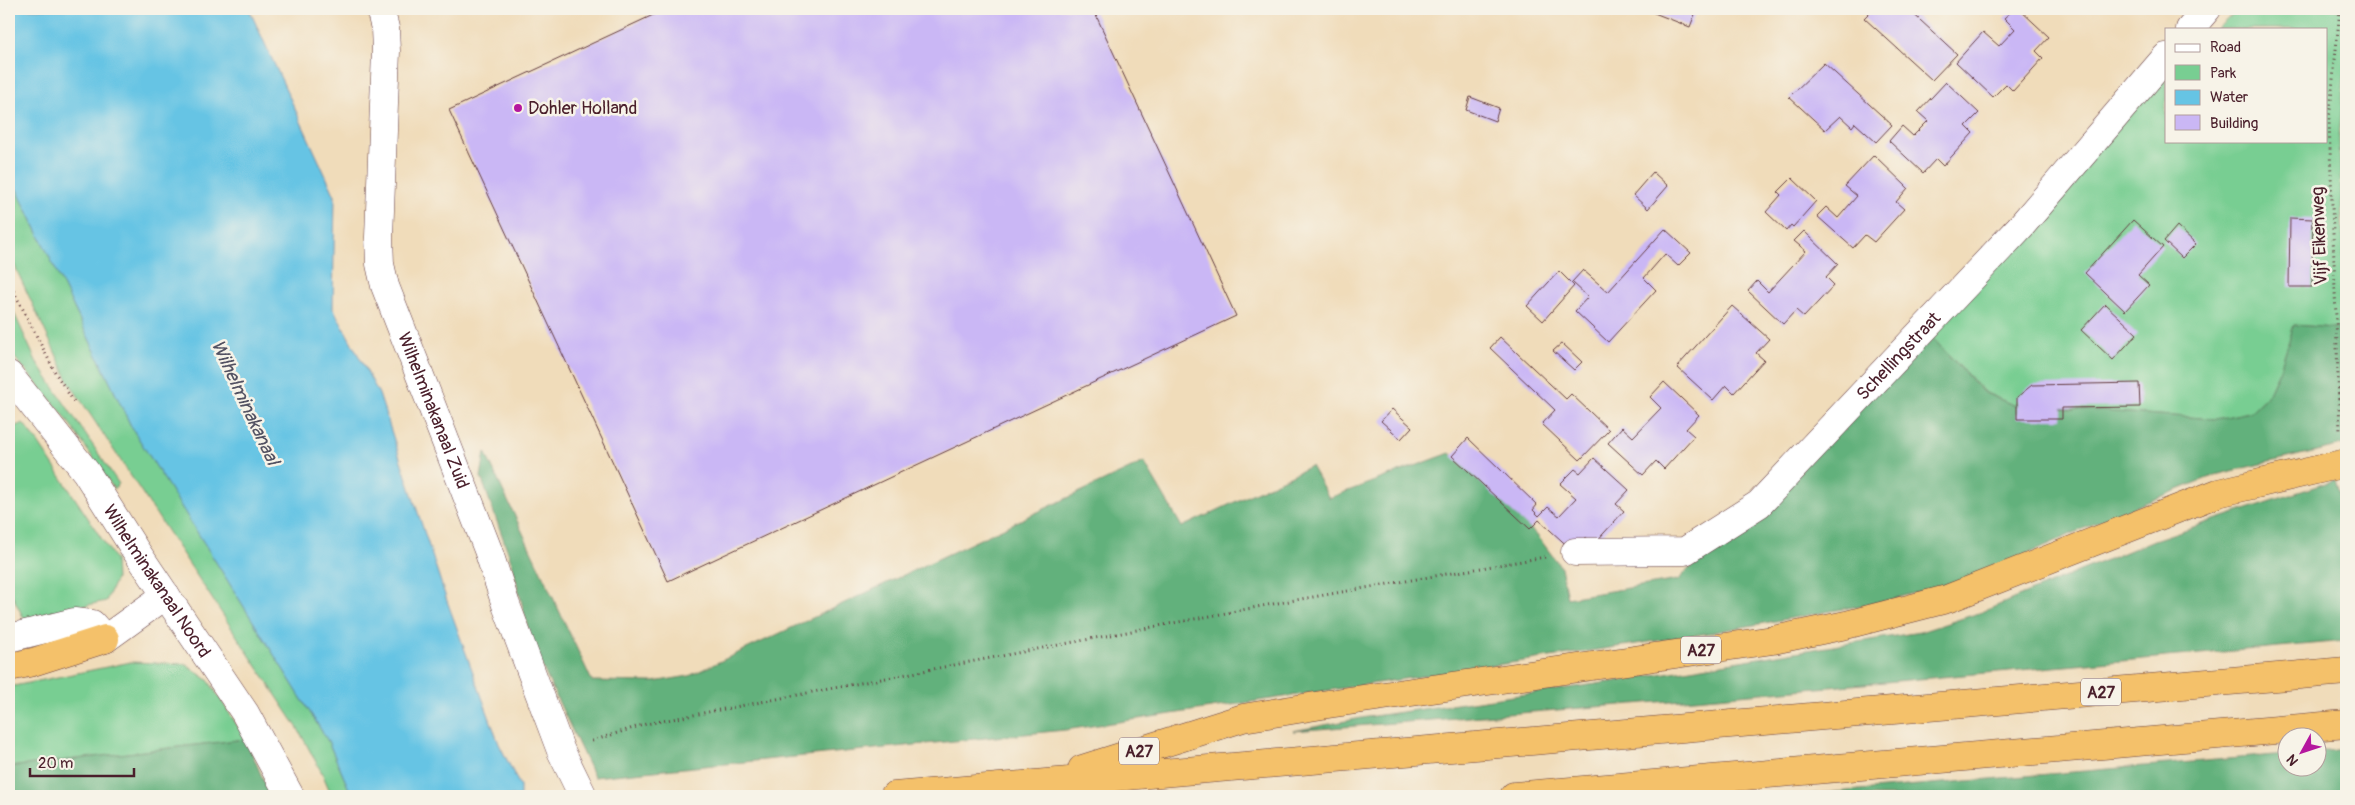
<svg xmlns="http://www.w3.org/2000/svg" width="2355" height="805" viewBox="0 0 2355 805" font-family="Pangolin,sans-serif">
  <rect width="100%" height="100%" fill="#f7f3e8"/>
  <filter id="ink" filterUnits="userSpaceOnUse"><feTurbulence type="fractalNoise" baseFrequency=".02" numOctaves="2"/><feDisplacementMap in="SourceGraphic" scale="10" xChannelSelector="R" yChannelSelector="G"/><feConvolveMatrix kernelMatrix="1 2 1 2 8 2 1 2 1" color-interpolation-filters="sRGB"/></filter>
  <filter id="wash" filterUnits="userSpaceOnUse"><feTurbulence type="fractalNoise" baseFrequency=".0096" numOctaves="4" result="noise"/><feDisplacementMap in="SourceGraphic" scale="20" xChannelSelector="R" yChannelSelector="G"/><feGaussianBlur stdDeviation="1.12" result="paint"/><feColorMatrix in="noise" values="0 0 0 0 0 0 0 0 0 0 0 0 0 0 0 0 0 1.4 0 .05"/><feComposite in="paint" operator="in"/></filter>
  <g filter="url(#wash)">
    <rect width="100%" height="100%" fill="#f0dcba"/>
    <path fill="#78ce92" stroke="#61765e" d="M2247,9H2346V54L2339,138L2346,329L2294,325L2280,369L2268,395L2250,412L2216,419L2013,405L1984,392L1924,329L2166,75V141H2326V29H2217L2233,14Z
      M9,173L132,428L328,741L352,796H332L322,773L297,727L70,384L9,254Z
      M9,302L36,361L119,484L114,489L63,414L9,351Z
      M23,423L36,439L115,559L116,579L106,601L24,619L9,589V429Z
      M131,662L185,664L208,680L246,739L9,767V687Z"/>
    <path fill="#62b17c" stroke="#566854" d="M2294,325L2346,329V444L2215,475L2105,519L1978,576L1881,602L1709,633L1065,730L594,777L532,645L512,563L481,477L485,452L592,681L653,682L689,676L1144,462L1182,527L1311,466L1329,498L1450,453L1536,534L1561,567L1567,598L1678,580L1924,329L1983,392L2013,405L2216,419L2250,412L2268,395L2280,369Z
      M2335,480L2346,520V641L1683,700L1293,731L1367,717L1610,682L1920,632L1982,612L2154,540Z
      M246,739L270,796H9V767Z
      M2346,749V796H1788L2287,754L2288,768H2318V752Z"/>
    <path fill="#66c4e4" stroke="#587288" d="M9,9H249L335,196L333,308L379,394L447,601L499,744L520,786V796H352L328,741L132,428L9,173Z"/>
    <g id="blocks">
      <path fill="#cab7f5" d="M666,9H1093L1236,316L668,581L449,110Z
        M1644,9H1697L1690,27Z
        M1873,9H1908L1957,54L1932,80L1864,18Z
        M2014,9H2019L2049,37L2036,51L2043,58L2013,91L2006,84L1993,97L1956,62L1983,32L1999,46L2015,29L2004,18Z
        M1824,63L1892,125L1876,142L1855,123L1852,127L1840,116L1825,130L1789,97Z
        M1946,82L1979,113L1966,126L1973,133L1943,166L1936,159L1923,173L1889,141L1902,126L1913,136L1928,121L1918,112Z
        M1470,97L1499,108L1495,121L1466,110Z
        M1874,155L1908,188L1896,202L1904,209L1874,242L1865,235L1853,248L1817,216L1826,207L1838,218L1857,196L1845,186Z
        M1653,172L1668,186L1648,209L1633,195Z
        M1792,178L1816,201L1793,227L1791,225L1786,231L1766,212L1781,195L1778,192Z
        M2290,218L2313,219L2312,287H2289Z
        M2133,220L2163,247L2138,275L2149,285L2125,311L2085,273Z
        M2177,226L2196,244L2182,258L2164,241Z
        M1665,229L1691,253L1678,266L1665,254L1644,278L1656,290L1608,342L1575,311L1588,297L1572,282L1583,270L1608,292Z
        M1804,231L1838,264L1826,277L1834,285L1804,317L1796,310L1783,324L1748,291L1757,281L1768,292L1806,251L1794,241Z
        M1559,271L1574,286L1543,321L1527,306Z
        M2105,304L2137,334L2113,360L2081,330Z
        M1732,306L1769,339L1756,353L1764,360L1734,393L1726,385L1713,400L1677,367Z
        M1500,337L1566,399L1571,394L1609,430L1580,460L1542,424L1555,410L1490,348Z
        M1562,343L1582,362L1574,370L1553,351Z
        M1664,382L1699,415L1686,429L1694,436L1664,469L1656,461L1643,475L1608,443L1622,427L1633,437L1661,408L1650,397Z
        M2139,383L2140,407L2062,408V419H2017V397L2032,385Z
        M1392,409L1412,427L1401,439L1381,421Z
        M1468,438L1537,505L1533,510L1539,516L1548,507L1559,516L1576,498L1560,484L1575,469L1580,473L1594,458L1629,490L1616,504L1624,511L1594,544L1586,537L1573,551L1539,520L1530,529L1452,456Z"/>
    </g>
  </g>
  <g filter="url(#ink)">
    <use href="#blocks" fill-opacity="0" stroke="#633b40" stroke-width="1"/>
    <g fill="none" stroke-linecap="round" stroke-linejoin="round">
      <g stroke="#633b40" stroke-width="29">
        <g id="minor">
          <path id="s1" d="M380,9L385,28L386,51L379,237L380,264L385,286L488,550L506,605L561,751L583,796"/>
          <path d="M2190,29L2207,9"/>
          <path id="s2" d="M9,375L86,472L134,548L245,713L290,796"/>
          <path id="s3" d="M1575,552L1685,551L1759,504L2021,226L2166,57"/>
          <path d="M9,638L74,622L92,624L105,639L166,595"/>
        </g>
      </g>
      <g stroke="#633b40" stroke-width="29">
        <path id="highway" d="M9,667L33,662L105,639
          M1082,769L1243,718L1328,704L1773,640L1846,625L1947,599L2218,493L2346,463
          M894,796L2346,671
          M1514,796L2346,724"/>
      </g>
      <path stroke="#633b40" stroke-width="3" stroke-dasharray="1 4" stroke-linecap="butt" d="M2340,9L2329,120L2340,432
        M9,282L56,374L74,402
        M2345,496L2346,504
        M592,741L646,724L1278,603L1545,557"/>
      <use href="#minor" stroke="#fff" stroke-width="28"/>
      <use href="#highway" stroke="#f4c16a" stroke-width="28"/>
    </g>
  </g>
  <circle fill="#b5179e" stroke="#f7f3e8" stroke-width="2" cx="518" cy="108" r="5"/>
  <g text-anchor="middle" stroke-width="5" stroke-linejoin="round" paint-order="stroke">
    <g fill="#f7f3e8" stroke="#7e5f64" stroke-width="1">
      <rect x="1681" y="636.5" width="40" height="27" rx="4"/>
      <rect x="2081" y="678.5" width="40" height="27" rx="4"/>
      <rect x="1119" y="737.5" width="40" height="27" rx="4"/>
    </g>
    <g font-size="16" font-weight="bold" fill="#4a1f2b">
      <text x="1701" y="656">A27</text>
      <text x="2101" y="698">A27</text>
      <text x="1139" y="757">A27</text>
    </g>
    <g font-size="18" fill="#4a1f2b" stroke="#f7f3e8" text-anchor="start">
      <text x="528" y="114">Dohler Holland</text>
    </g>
    <g font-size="18" fill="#4a1f2b" stroke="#f7f3e8">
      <text transform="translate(2319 236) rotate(-92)" y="6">Vijf Eikenweg</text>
      <text dy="6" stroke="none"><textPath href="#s3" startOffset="401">Schellingstraat</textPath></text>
      <text dy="6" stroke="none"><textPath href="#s1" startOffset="412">Wilhelminakanaal Zuid</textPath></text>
      <text dy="6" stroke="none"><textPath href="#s2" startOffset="254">Wilhelminakanaal Noord</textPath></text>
    </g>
    <g font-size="19" font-style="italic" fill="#525162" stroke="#f7f3e8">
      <text transform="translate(246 402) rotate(65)" y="7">Wilhelminakanaal</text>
    </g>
  </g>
  <rect width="2355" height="805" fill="none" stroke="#f7f3e8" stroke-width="30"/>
  <rect x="2165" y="28" width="162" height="115" fill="#f7f3e8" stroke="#b29e9c"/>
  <rect x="2175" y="44" width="25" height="8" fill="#ffffff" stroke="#b29e9c"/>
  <text x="2210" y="52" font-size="15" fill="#4a1f2b">Road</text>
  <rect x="2175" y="65" width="25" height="15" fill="#78ce92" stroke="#b29e9c"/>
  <text x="2210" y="78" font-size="15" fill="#4a1f2b">Park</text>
  <rect x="2175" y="90" width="25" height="15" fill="#66c4e4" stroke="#b29e9c"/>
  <text x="2210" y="102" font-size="15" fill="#4a1f2b">Water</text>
  <rect x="2175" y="115" width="25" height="15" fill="#cab7f5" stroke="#b29e9c"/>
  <text x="2210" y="128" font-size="15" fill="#4a1f2b">Building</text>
  <g transform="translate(2302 752) rotate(230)"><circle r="24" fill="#f7f3e8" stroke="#b29e9c"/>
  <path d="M0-4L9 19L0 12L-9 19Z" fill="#b5179e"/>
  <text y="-8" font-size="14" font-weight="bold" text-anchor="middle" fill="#4a1f2b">N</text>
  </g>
  <path d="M30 768v8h104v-8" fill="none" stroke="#4a1f2b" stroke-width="2.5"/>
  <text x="38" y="768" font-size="15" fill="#4a1f2b" stroke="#f7f3e8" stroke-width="4" paint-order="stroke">20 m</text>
</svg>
